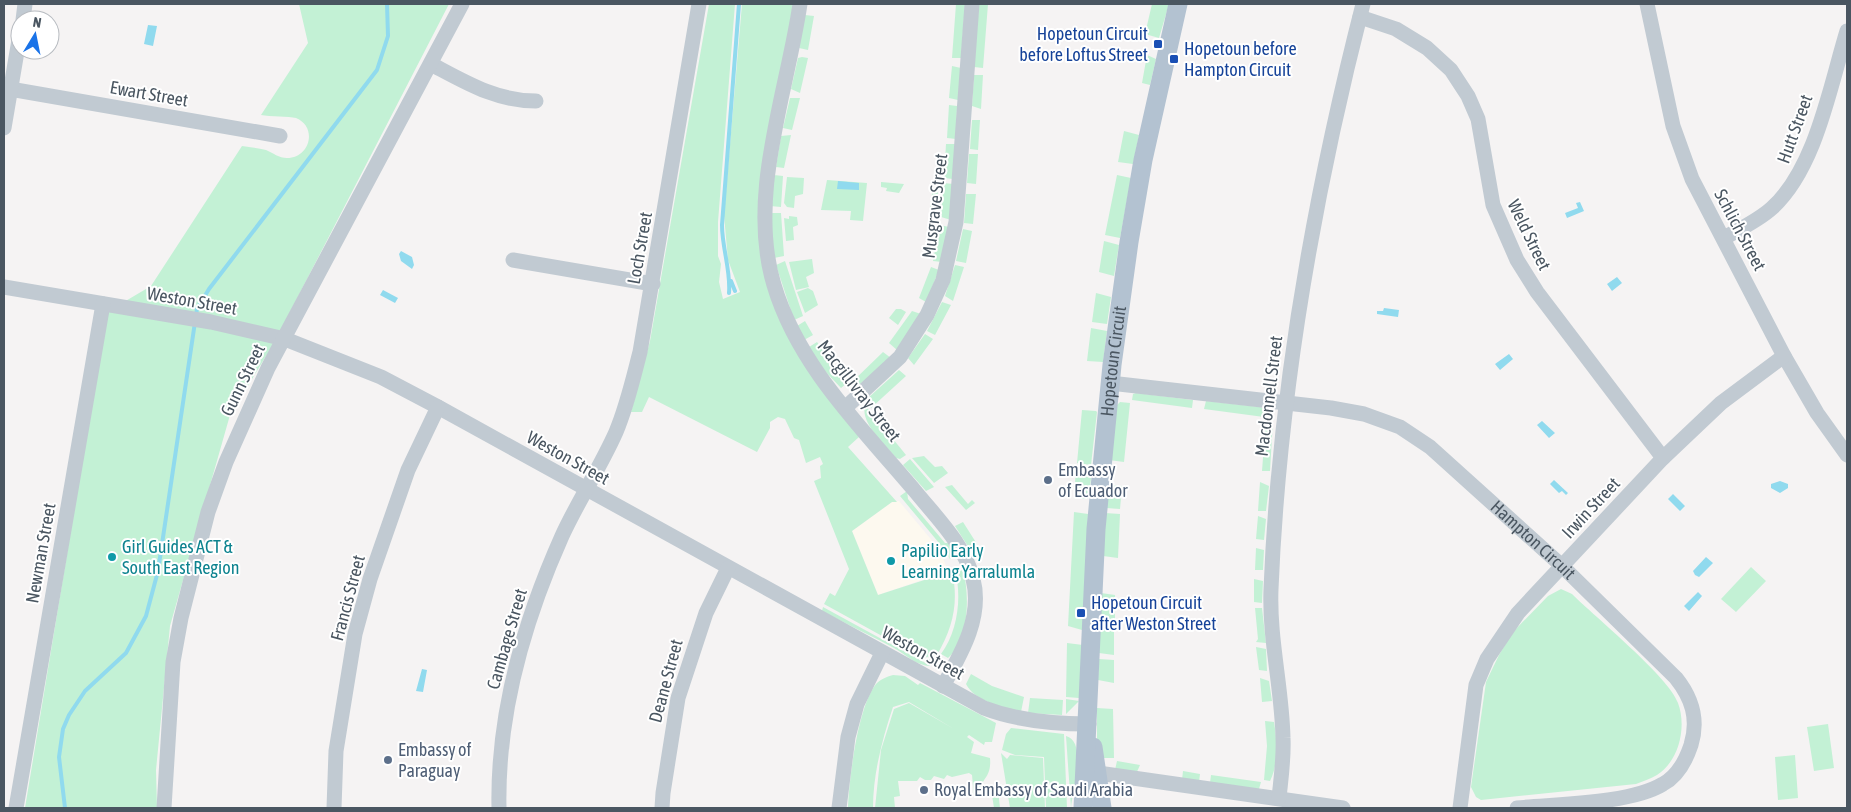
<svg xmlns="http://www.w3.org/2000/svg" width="1851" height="812" viewBox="0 0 1851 812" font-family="'Asap Condensed',sans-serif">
  <rect width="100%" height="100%" fill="#f5f3f3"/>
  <path fill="#fdf9ef" d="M899,501L940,550L948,571L878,595L852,531L892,502Z"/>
  <path fill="#c3f1d5" d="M299,4H449L274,343L230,415L170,626L156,770L157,808H25L107,312L151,286L242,146C250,147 258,148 266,150C273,153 279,158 287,158C310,158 318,127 296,118C289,116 270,117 261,115L308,43Z
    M709,4H735L718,222V256L721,264L719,282L723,299L740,292L728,260L724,215L742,4H793L786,48L766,276L859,437L848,447L897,502H892L852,531L878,595L952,571C959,602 953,628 937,655L922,658L824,604L830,593L835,596L849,569L814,481L821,478L820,466L823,464L820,457L806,463L799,440L794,438L785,419L778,417L770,422V428L757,452L649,397L642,412H631L650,341Z
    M956,4H965L961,58H952Z
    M979,4H988L983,68L974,67Z
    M1152,4H1169L1159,38L1145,34Z
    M805,15L814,16L808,50L799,48Z
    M1147,55L1156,59L1150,85L1142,83Z
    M802,57L808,58L800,93L791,89L798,58Z
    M952,66L961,68L958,100L949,98Z
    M974,75H983L981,109L972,106Z
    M790,98H800L792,130L783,128Z
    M949,105L957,106L956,139L947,138Z
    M972,120H980L978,150L970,149Z
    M1124,131L1139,135L1133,164L1118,162Z
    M791,135L784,168L776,167L781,136Z
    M946,144H955L953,179L944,178Z
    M969,154H978L976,184L967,183Z
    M774,175L783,176L781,207L770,206Z
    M1117,175L1131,178L1120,238L1105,235Z
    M787,177L804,178L803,194L795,196L794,208L787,207L784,203Z
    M827,180L867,183L863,221L850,220L851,211L821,210Z
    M881,182L904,184L899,193L886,191L887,188L881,187Z
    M943,183L954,184L951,220L941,217Z
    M933,186L938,189L937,216L930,209Z
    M966,194H976L973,224L964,223Z
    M770,213H781L784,256L774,258Z
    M789,216L797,217L798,225L793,227L794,240L786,241L784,218L789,219Z
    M940,225L949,227L942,262L933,261Z
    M963,229L972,231L966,263L956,261Z
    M1104,241L1119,245L1114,276L1099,272Z
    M812,259L814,273L806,277L809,287L796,290L789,262Z
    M785,261L803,316L794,320L776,265Z
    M955,265L964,267L953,301L945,296Z
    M931,267L939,270L926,302L919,298Z
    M808,288L813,291L818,305L805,313L797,292Z
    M1096,293L1111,297L1107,324L1092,322Z
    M942,302L951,305L935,335L927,331Z
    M896,309H901L906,312L898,325L889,318Z
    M912,311L921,314L897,350L889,343Z
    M805,321L813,335L804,340L797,326Z
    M1091,328L1107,331L1103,362L1087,361Z
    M925,334L933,339L914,365L908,358Z
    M817,342L847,383L841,388L822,368L809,347Z
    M883,352L891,358L854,389L850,384Z
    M899,370L906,376L871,408L867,403L868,398Z
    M1136,393L1193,400L1192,408L1132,400L1133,394Z
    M1206,401L1260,407L1264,409V417L1204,409Z
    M1120,402L1130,403L1124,462L1109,460L1115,407Z
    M865,405L902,450L906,455L900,459L896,458C885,444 860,424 865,405Z
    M1082,410L1096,411L1097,412L1091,465L1077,463Z
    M1266,418L1273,420L1270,471H1262Z
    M924,456L935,467L942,466L948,473L934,483L912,458Z
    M910,459L934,487L926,491L903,465Z
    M1076,468L1092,472L1088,499H1074Z
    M1260,482L1269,486L1266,511H1258Z
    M952,485L968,504L972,500L975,503L966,510L945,487Z
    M1108,485L1122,486L1120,509L1106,508V497L1114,498V488L1111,487V490H1106Z
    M907,491L908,499L945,543H949L955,552L953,558L950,559L944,549L900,496Z
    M1074,512L1088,514L1084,608H1081L1080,616H1084L1082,630L1068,626Z
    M1105,513L1120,514L1118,558L1103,556Z
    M1258,516L1266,519L1264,540L1256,539Z
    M963,522L977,544L969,548L955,526Z
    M1256,548L1264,550L1263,570H1255Z
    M1751,567L1766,581L1736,612L1721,599Z
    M959,569L963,571C970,594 969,642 948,658L941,654C958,631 962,597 955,570Z
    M1254,579L1263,581L1262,603L1254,602Z
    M1561,589L1572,594C1595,617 1669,677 1678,703C1687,727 1679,761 1657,775C1650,779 1643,781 1636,784L1481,800L1476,797L1471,787L1486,682L1499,655L1512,633L1548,596Z
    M1101,593L1115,595V622L1100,620Z
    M823,607L931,666C916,666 905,654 894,648C872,636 846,624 822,611Z
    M1255,608H1262L1266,643L1256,642L1258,639Z
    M1099,629L1114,631V655L1099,653Z
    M1067,643L1083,645L1079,698L1066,697Z
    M1256,647L1266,649L1267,671L1259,670Z
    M939,657L945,660L935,665L925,660Z
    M1099,659L1114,660V683L1098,680Z
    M971,674L992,686L1024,697L1021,712C1004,707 975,702 966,684Z
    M893,675L905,676L918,685L920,683L996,723L992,742H985L984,745L969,735L967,737L974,742L971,753L990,758C992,780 979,778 979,796L974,797L972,775L969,773L952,777L947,775L944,779L934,776L931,780H925L920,777L917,781H898L900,796L894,797L895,808H875L881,750L894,709L909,703L954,729L909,702L893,707C882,740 873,774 873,808H848C849,779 858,706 876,684C881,679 886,677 893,675Z
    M1260,678L1269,681L1272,701L1262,702Z
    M1030,698L1063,700L1062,715L1028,713Z
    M1066,699L1079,701L1066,714Z
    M1097,708L1113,709L1114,758H1102L1097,745Z
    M1265,721L1274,722C1277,741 1279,763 1270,781L1264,780L1267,746Z
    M1828,724L1834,768L1814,771L1807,727Z
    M1011,728L1064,734L1067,808H1046L1044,757L1015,755L1002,750L1006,734Z
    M1066,736C1088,742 1072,792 1071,808Z
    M1001,753L1007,759L1010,755L1043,758L1045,808H1010Z
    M1795,755L1798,798L1778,800L1775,757Z
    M1117,761L1140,765L1136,774L1115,770Z
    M1183,771L1200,774L1199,782L1182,780Z
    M1211,775L1261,782L1259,789L1210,783Z
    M992,787L998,790L1000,808H994L992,795H989Z"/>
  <path fill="#90daee" d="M148,25L157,26L153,46L144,44Z
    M838,181L859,183V190L837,189Z
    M1580,202L1584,211L1567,218L1565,213L1578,208L1576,203Z
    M401,251L412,257L414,265L412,269L401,261L399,254Z
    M1617,277L1622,283L1612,291L1607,284Z
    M383,290L398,298L395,303L380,295Z
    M1384,308L1399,310L1398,317L1377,314V311H1383Z
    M1509,354L1513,359L1500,370L1495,364Z
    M1542,421L1555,433L1549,438L1537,425Z
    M1554,480L1568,493L1566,495L1562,491L1559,493L1550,484Z
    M1780,481L1788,484V488L1780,493L1771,488V484Z
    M1673,494L1685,506L1680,511L1668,499Z
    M1706,557L1713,563L1699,577L1695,575L1693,571Z
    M1698,592L1702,596L1689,611L1684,606Z
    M422,669L427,670L423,692L416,691Z"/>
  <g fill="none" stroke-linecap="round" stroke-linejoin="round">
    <path stroke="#90daee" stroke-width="4" d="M731,281L735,291
      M729,293C731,271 722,248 722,225L739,4
      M196,315L197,309L209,289L377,70L388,36L387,4
      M65,808L59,757L63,729L69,715L85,691L126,653L146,616L158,571L195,322"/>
    <g stroke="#c1cad2" stroke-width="15">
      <path d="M800,4C787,93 747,196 774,285C798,366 862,428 915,491C936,517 965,545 973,579C983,617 961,654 943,686"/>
      <path d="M1647,4L1673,126L1692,179L1784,356L1817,413L1847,455"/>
      <path d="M1360,17L1396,29L1427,48L1451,70L1468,96L1478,119L1493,205L1517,260L1537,292L1663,458"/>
      <path d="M23,20L25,4"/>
      <path d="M431,64C465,82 496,101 536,101"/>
      <path d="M10,89L280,136"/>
      <path d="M4,128L20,34"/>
      <path d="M1724,238C1740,229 1759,220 1772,208C1816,168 1830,86 1847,31"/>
      <path d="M513,260L653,284"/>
      <path d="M4,287L211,322L285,339L381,377L438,407L984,708C1018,721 1053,724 1089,724"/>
      <path id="s1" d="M1110,383L1331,408L1364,414L1400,427L1430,447L1562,566L1676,678C1692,698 1699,719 1691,745C1686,760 1678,776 1663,784C1630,804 1557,804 1517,808"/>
      <path d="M845,408L900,357L927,315L943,280L956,222L972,4"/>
      <path d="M1098,773L1343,808"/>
      <path d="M1279,798C1281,778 1284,758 1283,738C1282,688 1269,639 1271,589C1279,391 1314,195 1363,4"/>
      <path d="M16,808L103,304"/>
      <path d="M164,808L173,662L181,618L208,512L226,462L268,368L462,4"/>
      <path d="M334,808L336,751L355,634L370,579L408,470L438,407"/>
      <path d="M499,808C497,715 524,621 562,536C578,501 600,468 616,432C627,406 633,379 640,352L699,4"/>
      <path d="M662,808L663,793L678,698L706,613L728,568"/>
      <path d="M839,808L848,737L857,704L882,653"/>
      <path d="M1460,808L1476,685L1487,659L1518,613L1663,458L1721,403L1784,356"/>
    </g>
    <g stroke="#b3c2d1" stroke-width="19">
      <path d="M1093,747L1102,808"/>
      <path id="s2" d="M1083,808L1096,529L1112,365L1129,242L1143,160L1178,4"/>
    </g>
  </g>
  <g fill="#1a4fb4" stroke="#fff" stroke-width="2">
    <rect x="1153" y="39" width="10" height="10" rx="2.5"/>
    <rect x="1169" y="54" width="10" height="10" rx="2.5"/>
    <rect x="1076" y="608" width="10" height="10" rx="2.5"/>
  </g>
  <g fill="#5c6f8a" stroke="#fff" stroke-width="2">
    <circle cx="1048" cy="480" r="5"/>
    <circle cx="388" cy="760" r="5"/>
    <circle cx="924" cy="790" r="5"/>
  </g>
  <g fill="#0f9aa8" stroke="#fff" stroke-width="2">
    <circle cx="112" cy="557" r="5"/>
    <circle cx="891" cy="561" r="5"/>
  </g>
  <g text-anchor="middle" stroke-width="4" stroke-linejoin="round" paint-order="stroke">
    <g font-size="18" fill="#164399" stroke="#fff" text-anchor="start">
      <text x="1148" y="40" text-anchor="end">Hopetoun Circuit<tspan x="1148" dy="21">before Loftus Street</tspan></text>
      <text x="1184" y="55">Hopetoun before<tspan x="1184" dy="21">Hampton Circuit</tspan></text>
      <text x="1091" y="609">Hopetoun Circuit<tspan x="1091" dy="21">after Weston Street</tspan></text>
    </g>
    <g font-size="18" fill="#4a5661" stroke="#fff">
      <text transform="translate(149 94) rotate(10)" y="6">Ewart Street</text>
      <text transform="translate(1795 129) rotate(-70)" y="6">Hutt Street</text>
      <text transform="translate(935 206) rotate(-83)" y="6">Musgrave Street</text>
      <text transform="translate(1740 230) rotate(62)" y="6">Schlich Street</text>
      <text transform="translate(1529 235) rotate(64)" y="6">Weld Street</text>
      <text transform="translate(640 248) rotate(-80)" y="6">Loch Street</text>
      <text transform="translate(192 301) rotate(10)" y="6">Weston Street</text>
      <text dy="6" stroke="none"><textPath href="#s2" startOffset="448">Hopetoun Circuit</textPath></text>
      <text transform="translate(243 380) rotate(-64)" y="6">Gunn Street</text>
      <text transform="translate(859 391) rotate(52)" y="6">Macgillivray Street</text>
      <text transform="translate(1269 396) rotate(-83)" y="6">Macdonnell Street</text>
      <text transform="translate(568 458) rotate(29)" y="6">Weston Street</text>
      <text transform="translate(1591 508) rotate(-47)" y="6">Irwin Street</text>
      <text dy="6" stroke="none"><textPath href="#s1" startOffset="469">Hampton Circuit</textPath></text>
      <text transform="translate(41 553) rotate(-80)" y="6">Newman Street</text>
      <text transform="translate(348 598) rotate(-75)" y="6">Francis Street</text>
      <text transform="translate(507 639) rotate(-74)" y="6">Cambage Street</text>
      <text transform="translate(923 653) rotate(29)" y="6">Weston Street</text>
      <text transform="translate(666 681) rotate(-75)" y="6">Deane Street</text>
    </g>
    <g font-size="18" fill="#4e5e75" stroke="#fff" text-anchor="start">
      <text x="1058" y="476">Embassy<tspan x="1058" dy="21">of Ecuador</tspan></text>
      <text x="398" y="756">Embassy of<tspan x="398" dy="21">Paraguay</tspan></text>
      <text x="934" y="796">Royal Embassy of Saudi Arabia</text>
    </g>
    <g font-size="18" fill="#0d838f" stroke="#fff" text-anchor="start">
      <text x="122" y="553">Girl Guides ACT &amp;<tspan x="122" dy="21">South East Region</tspan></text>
      <text x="901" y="557">Papilio Early<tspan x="901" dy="21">Learning Yarralumla</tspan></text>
    </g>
  </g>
  <rect width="1851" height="812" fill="none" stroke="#4a5661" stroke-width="10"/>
  <g transform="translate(35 35) rotate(10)"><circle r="24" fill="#ffffff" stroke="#b7bbc0"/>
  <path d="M0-4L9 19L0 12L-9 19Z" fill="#1a73e8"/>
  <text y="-8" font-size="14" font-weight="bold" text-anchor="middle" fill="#4a5661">N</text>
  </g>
</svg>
